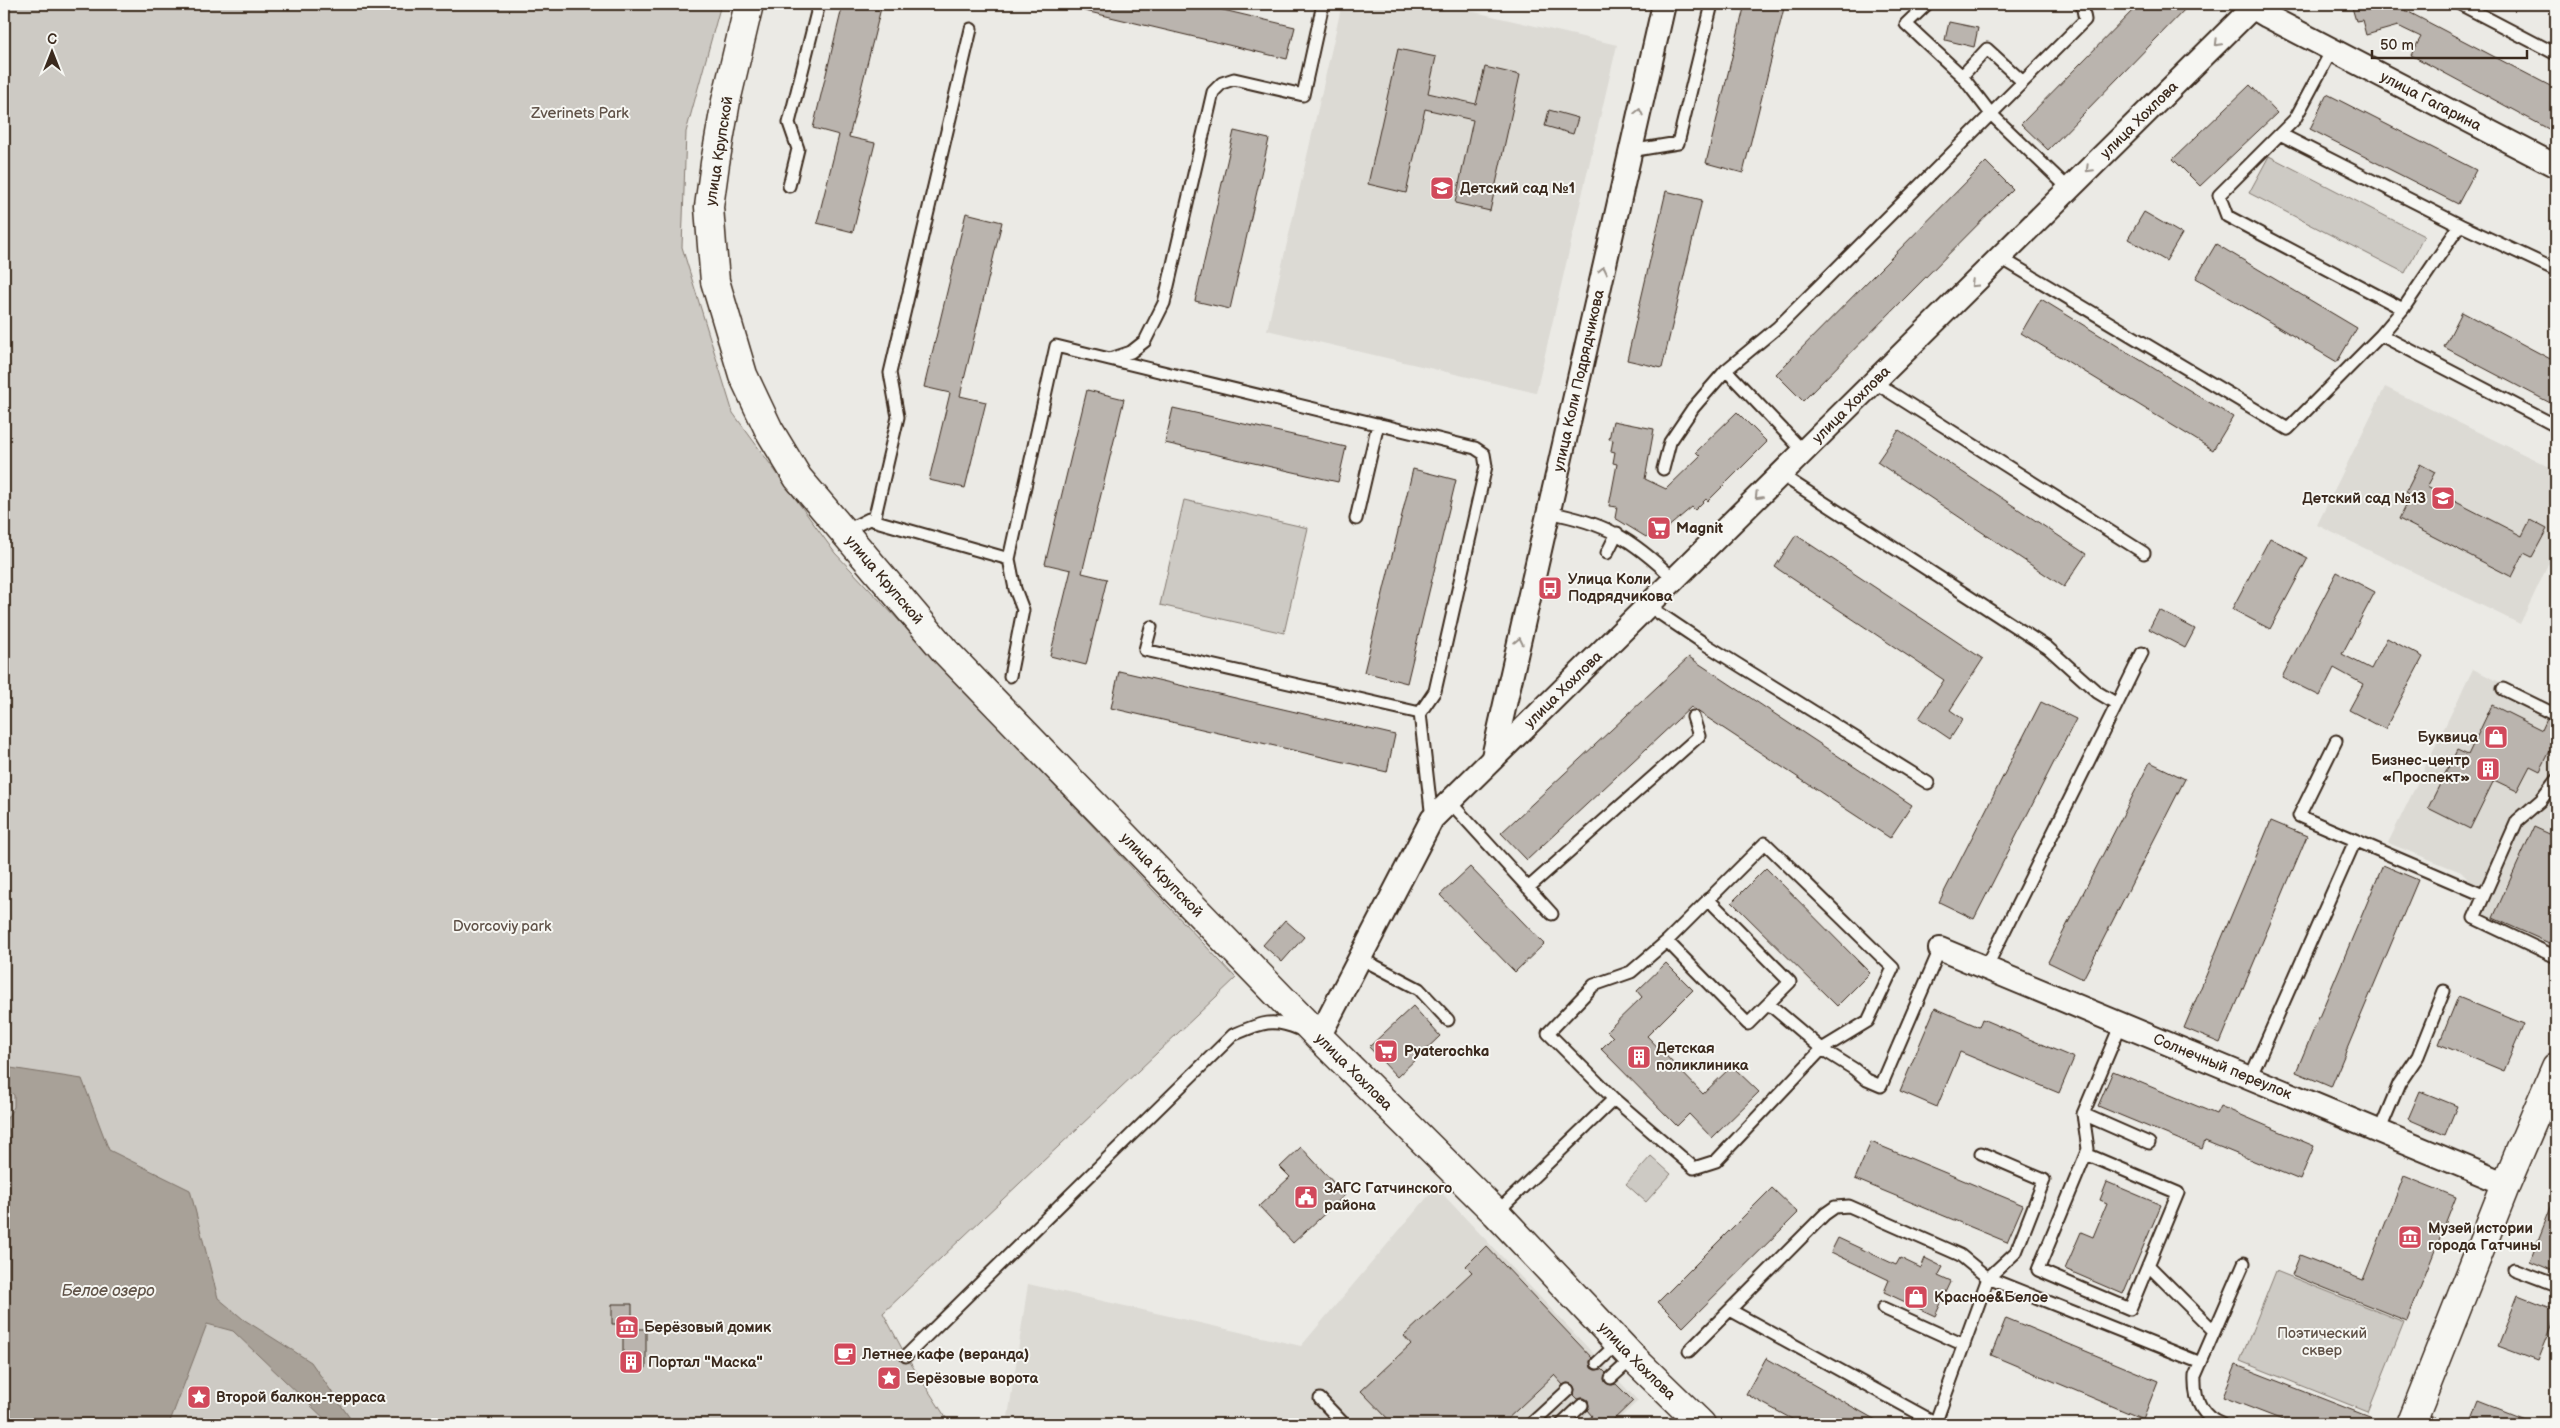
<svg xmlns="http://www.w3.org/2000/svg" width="2560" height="1428" viewBox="0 0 2560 1428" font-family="'Balsamiq Sans',sans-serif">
  <rect width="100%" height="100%" fill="#ebeae5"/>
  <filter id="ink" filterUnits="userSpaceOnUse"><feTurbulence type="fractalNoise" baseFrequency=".02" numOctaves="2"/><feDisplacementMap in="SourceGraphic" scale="10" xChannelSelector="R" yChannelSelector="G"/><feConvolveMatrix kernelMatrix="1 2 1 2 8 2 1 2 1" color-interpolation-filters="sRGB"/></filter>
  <g filter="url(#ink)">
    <path fill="#dcdad4" d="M1342,4H1440L1617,45L1536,393L1267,330Z
      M2385,387L2556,470V548L2520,624L2317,525Z
      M2473,669L2556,710V957L2474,918L2483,895L2461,872L2388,843Z
      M1436,1187L1638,1401L1613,1424H1007L1028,1284L1301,1346Z"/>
    <path fill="#cdcac4" stroke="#847a71" d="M4,4H721L686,132L682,247L733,413L835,553L1236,978L883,1313L906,1356L950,1424H4Z
      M2269,156L2424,236L2405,273L2249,193Z
      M1184,500L1308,528L1284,633L1160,605Z
      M1651,1156L1671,1174L1646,1202L1626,1184Z
      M2276,1271L2404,1322L2368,1412L2240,1361Z"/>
    <path fill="#a8a198" stroke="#7c7167" d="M4,1067L82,1079L109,1150L190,1190L218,1298L243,1319L311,1362L354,1424H330L233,1331L207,1324L169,1424H4V1123L14,1107V1095L7,1089H4Z"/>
    <path fill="#bab4ae" stroke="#3b2a1e" d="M843,4H882L849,137L875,143L853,232L817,223L839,135L813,128Z
      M1081,4H1198L1295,27L1287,59L1081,10Z
      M1745,4H1785L1743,173L1706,163Z
      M2139,4H2190L2048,150L2021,124Z
      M2351,4H2400L2401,8L2556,89V133L2411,55L2421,37L2398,26L2366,35L2362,20L2356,21Z
      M1949,22L1978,28L1974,47L1945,40Z
      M1398,49L1436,57L1428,93L1476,104L1485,67L1520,75L1490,211L1455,203L1473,120L1425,109L1406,193L1368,184Z
      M2250,85L2277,113L2200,186L2173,159Z
      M2327,94L2476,170L2458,204L2310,129Z
      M1549,110L1578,118L1573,134L1545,126Z
      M1234,131L1269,139L1230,309L1195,301Z
      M1986,162L2013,189L1803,401L1776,374Z
      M1666,191L1702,200L1662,368L1627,360Z
      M2144,212L2182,234L2166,261L2128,239Z
      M966,213L1002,222L960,396L986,402L965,488L929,480L950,393L924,387Z
      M2216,244L2357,328L2337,362L2196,278Z
      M2041,299L2233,417L2213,450L2021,333Z
      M2462,312L2556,362V406L2444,347Z
      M1087,390L1124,399L1082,573L1107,579L1086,665L1050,656L1071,570L1045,564Z
      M1173,408L1346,447L1338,482L1165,443Z
      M1737,412L1767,442L1708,501L1706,499L1695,510L1692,507L1660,534L1654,528L1646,537L1615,518L1617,507L1609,506L1617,464L1613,463L1615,452L1611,451L1613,440L1609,439L1613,421L1654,429L1645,479L1666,489L1700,456L1696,452Z
      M1899,430L2086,554L2064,587L1877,462Z
      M2420,464L2435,472L2427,487L2522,536L2530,520L2547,529L2532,557L2524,553L2512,577L2399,519L2411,495L2406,492Z
      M1413,469L1456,480L1407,683L1364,672Z
      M1796,535L1983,659L1950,710L1963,719L1950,739L1919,718L1944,680L1775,567Z
      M2270,538L2308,558L2270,629L2232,609Z
      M2337,572L2375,592L2342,654L2371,669L2387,638L2423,657L2385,729L2349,710L2363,684L2334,668L2320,696L2282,677Z
      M2159,610L2195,629L2185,648L2149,629Z
      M1689,657L1912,805L1890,838L1691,707L1527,860L1501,833Z
      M1119,671L1395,735L1387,772L1111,708Z
      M2041,702L2076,719L1974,919L1939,902Z
      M2492,705L2542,730L2547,719L2556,722V739L2540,771L2530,766L2517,791L2494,780L2470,829L2428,808L2457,750L2468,755Z
      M2150,762L2185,779L2083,979L2048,962Z
      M2271,821L2307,836L2220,1043L2184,1028Z
      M2534,827L2556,837V928L2549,943L2493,918Z
      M2383,865L2418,880L2331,1087L2296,1072Z
      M1470,867L1544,944L1515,972L1440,895Z
      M1766,868L1870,973L1837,1006L1732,902Z
      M1285,920L1304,937L1282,962L1263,945Z
      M1666,963L1693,990L1647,1036L1703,1094L1732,1066L1759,1092L1712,1138L1689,1114L1677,1126L1601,1049L1613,1037L1607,1031L1642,997L1637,991Z
      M2458,997L2524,1024L2504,1071L2439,1044Z
      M1413,1006L1440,1036L1397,1077L1369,1047Z
      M1935,1008L1979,1027L1982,1019L2074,1058L2059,1093L1960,1052L1937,1107L1900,1091Z
      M2113,1071L2216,1114L2220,1106L2314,1146L2300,1180L2205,1141L2202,1149L2098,1106Z
      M2420,1091L2457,1106L2445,1135L2408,1119Z
      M1871,1142L2023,1205L2007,1242L1855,1179Z
      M1301,1147L1345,1195L1293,1243L1259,1206L1290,1177L1280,1167Z
      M2404,1176L2456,1197L2407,1321L2292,1275L2300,1255L2363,1280Z
      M2107,1182L2161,1205L2123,1294L2065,1269L2081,1232L2093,1237L2107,1203L2100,1200Z
      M1772,1188L1798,1213L1683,1327L1658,1302Z
      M2555,1197H2556V1272L2530,1261Z
      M1838,1238L1896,1265L1900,1258L1921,1268L1925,1258L1943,1267L1938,1276L1951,1282L1935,1316L1884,1292L1889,1280L1831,1252Z
      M1486,1246L1592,1358L1590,1361L1591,1368L1595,1370L1602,1369L1606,1373L1604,1379L1606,1383L1612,1385L1616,1384L1633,1401L1609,1424H1583L1592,1416L1587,1410L1589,1407L1588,1400L1584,1398L1577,1399L1573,1395L1575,1389L1573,1385L1567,1383L1563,1385L1554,1375L1502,1424H1393L1361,1391L1411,1344L1404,1336L1472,1272L1466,1266Z
      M2518,1295L2556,1310V1316L2538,1361L2498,1346Z
      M612,1304H632V1324H612Z
      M2006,1318L2158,1381L2143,1419L1991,1355Z
      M623,1329H646V1368H623Z
      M1766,1358L1883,1424H1801L1746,1394Z
      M2236,1365L2385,1423V1424H2293L2223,1397Z
      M2479,1401L2535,1423V1424H2470Z"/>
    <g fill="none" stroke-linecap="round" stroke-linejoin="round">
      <g stroke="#3b2a1e" stroke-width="15">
        <path id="lane" d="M1927,4L1906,24L1962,76L1991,114L2069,189
          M2460,4L2556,54
          M2332,50L2295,119L2219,195L2227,216L2403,309
          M1962,76L1987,49L2023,82
          M2280,134L2460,225L2403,309L2381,335L2556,426
          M1630,151L1678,143L1712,4
          M789,186L798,149L789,123L819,4
          M2460,225L2556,270
          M2001,258L2288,429L2381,335
          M1110,359L1131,352L1145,341L1164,303L1213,92L1222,83L1234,79L1303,95L1323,4
          M1726,370L1803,451
          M1874,382L2144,553
          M1663,469L1670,442L1693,408L1726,370L1778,327L2085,20L2082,4
          M1780,474L2048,648L2097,692L2117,704L1986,968
          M1547,512C1606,523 1631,538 1674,579
          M1356,519L1378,424
          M874,520L898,417L890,373L971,29
          M843,532L869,519L1009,559L1056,346L1475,448L1484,454L1486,466L1435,691L1420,713
          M1607,553L1617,533
          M1009,559L1015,589L1023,610L1010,676
          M1647,605L1705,644L1928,783
          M1151,627L1145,650L1420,713L1432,819
          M2503,689L2556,715
          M2117,704L2142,653
          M2336,741L2299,816L2483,895
          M2556,780L2541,800L2517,821L2474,918L2556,957
          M1450,802L1552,914
          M1765,843L1893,968L1868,1021L1822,1049L1716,1161L1694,1168L1614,1099L1548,1033L1594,985L1631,972L1667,941Z
          M1528,888L1699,736L1693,717
          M1667,941L1748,1024L1790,982L1708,899
          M1360,958L1419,989L1448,1020
          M1769,1004L1822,1049L1854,1069L1867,1080L1881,1086L1940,949
          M2250,1078L2355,841
          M2083,1114L2149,1143
          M2379,1132L2399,1084L2418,1056L2444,991
          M2086,1154L2178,1193L2130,1309L2038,1270L2086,1154L2088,1149L2083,1114L2121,1024
          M1496,1213L1614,1099
          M2148,1265L2214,1331
          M2514,1269L2556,1285
          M1883,1308L1964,1345
          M1730,1310L1938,1424
          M1689,1351L1825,1214L1835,1207L1849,1206L1960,1255L1988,1278L2201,1363
          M906,1356L1233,1035C1259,1024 1271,1017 1299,1029
          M1597,1363L1618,1343
          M1611,1378L1633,1358
          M1320,1399L1344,1424
          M2414,1416L2433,1424
          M1531,1424L1568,1390
          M1562,1424L1582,1405
          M1935,1424L1988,1278L2016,1252L2044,1180L1981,1153
          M2221,1424C2200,1416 2194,1397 2195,1376L2244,1263"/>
      </g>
      <g stroke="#3b2a1e" stroke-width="26">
        <g id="street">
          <path id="s1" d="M2247,4L2267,16L2556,166"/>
          <path id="s2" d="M1493,757L1664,4"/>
          <path id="s3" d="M1940,949L2506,1184"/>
          <path id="s4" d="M1319,1037L1432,819L2256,4"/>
        </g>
      </g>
      <g stroke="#3b2a1e" stroke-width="31">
        <g id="secondary">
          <path id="s5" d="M749,4L726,101L715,163L709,207L712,246L715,281L743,375L769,430L798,478L945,651L1319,1037L1496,1213L1633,1358L1701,1424"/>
        </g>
      </g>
      <g stroke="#3b2a1e" stroke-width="31">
        <path id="primary" d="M2411,1424L2506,1184L2556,1067"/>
      </g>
      <use href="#lane" stroke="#f6f6f2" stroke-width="11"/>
      <use href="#street" stroke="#f6f6f2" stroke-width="22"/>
      <use href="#secondary" stroke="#f6f6f2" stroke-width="28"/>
      <use href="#primary" stroke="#f6f6f2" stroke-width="28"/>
    </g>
    <defs><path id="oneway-chevron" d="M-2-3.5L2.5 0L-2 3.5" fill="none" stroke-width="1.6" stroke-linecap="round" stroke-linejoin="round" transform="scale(1.25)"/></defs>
    <g stroke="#989088">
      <use href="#oneway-chevron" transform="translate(2218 43) rotate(135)"/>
      <use href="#oneway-chevron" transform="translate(1639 112) rotate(-77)"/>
      <use href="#oneway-chevron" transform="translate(2089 169) rotate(135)"/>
      <use href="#oneway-chevron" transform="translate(1603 270) rotate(-77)"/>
      <use href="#oneway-chevron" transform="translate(1974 284) rotate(136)"/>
      <use href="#oneway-chevron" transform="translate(1758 496) rotate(135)"/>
      <use href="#oneway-chevron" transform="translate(1519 641) rotate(-78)"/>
    </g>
  </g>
  <defs>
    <g id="school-square" transform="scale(1.25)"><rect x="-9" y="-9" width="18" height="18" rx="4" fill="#d1495b" stroke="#f6f6f2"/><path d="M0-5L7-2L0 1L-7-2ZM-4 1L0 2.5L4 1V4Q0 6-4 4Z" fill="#fff"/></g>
    <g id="supermarket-square" transform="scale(1.25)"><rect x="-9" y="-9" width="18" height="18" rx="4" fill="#d1495b" stroke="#f6f6f2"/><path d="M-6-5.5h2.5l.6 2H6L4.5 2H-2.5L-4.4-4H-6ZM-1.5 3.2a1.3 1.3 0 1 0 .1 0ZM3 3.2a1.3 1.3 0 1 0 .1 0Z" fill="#fff"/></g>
    <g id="bus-square" transform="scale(1.25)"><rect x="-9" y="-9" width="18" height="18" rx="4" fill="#d1495b" stroke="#f6f6f2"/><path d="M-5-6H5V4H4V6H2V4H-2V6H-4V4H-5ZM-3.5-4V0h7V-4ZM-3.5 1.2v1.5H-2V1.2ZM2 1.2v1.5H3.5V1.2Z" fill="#fff"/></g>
    <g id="shop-square" transform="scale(1.25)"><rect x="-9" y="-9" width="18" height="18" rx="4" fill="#d1495b" stroke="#f6f6f2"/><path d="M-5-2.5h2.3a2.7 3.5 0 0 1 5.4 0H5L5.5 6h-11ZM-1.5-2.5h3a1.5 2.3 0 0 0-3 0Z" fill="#fff"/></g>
    <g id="building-square" transform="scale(1.25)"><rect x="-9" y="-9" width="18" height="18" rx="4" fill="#d1495b" stroke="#f6f6f2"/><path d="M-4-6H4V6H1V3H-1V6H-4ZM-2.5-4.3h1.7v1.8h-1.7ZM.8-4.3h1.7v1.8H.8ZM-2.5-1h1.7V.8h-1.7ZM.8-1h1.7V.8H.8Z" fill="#fff"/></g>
    <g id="civic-square" transform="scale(1.25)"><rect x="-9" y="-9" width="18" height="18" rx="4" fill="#d1495b" stroke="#f6f6f2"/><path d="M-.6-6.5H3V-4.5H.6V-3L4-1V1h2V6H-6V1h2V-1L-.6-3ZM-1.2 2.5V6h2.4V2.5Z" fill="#fff"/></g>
    <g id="museum-square" transform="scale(1.25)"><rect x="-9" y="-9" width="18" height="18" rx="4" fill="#d1495b" stroke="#f6f6f2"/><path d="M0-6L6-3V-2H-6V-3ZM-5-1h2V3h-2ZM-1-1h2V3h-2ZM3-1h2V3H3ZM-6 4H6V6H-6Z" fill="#fff"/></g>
    <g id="cafe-square" transform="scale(1.25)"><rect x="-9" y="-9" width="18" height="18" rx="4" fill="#d1495b" stroke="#f6f6f2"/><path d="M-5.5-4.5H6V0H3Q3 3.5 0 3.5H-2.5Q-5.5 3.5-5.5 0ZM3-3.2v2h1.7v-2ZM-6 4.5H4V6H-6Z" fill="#fff"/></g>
    <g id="sight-square" transform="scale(1.25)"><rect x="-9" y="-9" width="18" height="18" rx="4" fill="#d1495b" stroke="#f6f6f2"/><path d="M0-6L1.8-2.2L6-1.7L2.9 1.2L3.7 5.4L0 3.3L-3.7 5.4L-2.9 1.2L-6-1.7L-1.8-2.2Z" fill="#fff"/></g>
  </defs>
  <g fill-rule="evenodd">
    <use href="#school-square" x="1442" y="188"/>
    <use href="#school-square" x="2443" y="498"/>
    <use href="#supermarket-square" x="1659" y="528"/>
    <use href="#bus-square" x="1550" y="588"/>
    <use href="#shop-square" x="2496" y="737"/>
    <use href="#building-square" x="2488" y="769"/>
    <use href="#supermarket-square" x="1386" y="1051"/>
    <use href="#building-square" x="1639" y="1057"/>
    <use href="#civic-square" x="1306" y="1197"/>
    <use href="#museum-square" x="2410" y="1237"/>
    <use href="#shop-square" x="1916" y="1297"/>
    <use href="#museum-square" x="627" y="1327"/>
    <use href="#cafe-square" x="845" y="1354"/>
    <use href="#building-square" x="631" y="1362"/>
    <use href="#sight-square" x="889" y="1378"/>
    <use href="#sight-square" x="199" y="1397"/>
  </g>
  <g text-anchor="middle" stroke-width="4" stroke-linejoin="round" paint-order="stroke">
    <g font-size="15" fill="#3b2a1e" stroke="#f6f6f2">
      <text dy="5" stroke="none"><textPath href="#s1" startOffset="208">улица Гагарина</textPath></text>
      <text dy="5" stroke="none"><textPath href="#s4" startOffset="1240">улица Хохлова</textPath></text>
      <text transform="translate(719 151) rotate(-81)" y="5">улица Крупской</text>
      <text dy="5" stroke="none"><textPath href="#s2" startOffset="386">улица Коли Подрядчикова</textPath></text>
      <text dy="5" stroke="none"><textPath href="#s4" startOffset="835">улица Хохлова</textPath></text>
      <text dy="5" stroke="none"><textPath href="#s5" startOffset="630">улица Крупской</textPath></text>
      <text dy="5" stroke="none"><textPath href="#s4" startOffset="430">улица Хохлова</textPath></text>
      <text dy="5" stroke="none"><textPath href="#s5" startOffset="1035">улица Крупской</textPath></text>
      <text dy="5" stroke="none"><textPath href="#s3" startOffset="306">Солнечный переулок</textPath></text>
      <text dy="5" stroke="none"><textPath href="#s5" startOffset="1310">улица Хохлова</textPath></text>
      <text dy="5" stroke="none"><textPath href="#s5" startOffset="1715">улица Хохлова</textPath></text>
    </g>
    <g font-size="15" fill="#605248" stroke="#f6f6f2">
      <text x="580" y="118">Zverinets Park</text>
      <text x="502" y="931">Dvorcoviy park</text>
      <text x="2322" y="1338">Поэтический<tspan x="2322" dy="17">сквер</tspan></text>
    </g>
    <g font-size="15" font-weight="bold" fill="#3b2a1e" stroke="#f6f6f2" text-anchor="start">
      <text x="1460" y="193">Детский сад №1</text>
      <text x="2426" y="503" text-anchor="end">Детский сад №13</text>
      <text x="1676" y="533">Magnit</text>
      <text x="1568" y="584">Улица Коли<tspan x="1568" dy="17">Подрядчикова</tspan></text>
      <text x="2478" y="742" text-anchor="end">Буквица</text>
      <text x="2470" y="765" text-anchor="end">Бизнес-центр<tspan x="2470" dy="17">«Проспект»</tspan></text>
      <text x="1656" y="1053">Детская<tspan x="1656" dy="17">поликлиника</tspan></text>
      <text x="1404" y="1056">Pyaterochka</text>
      <text x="1324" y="1193">ЗАГС Гатчинского<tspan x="1324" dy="17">района</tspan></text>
      <text x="2428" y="1233">Музей истории<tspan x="2428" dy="17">города Гатчины</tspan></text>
      <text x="1934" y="1302">Красное&amp;Белое</text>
      <text x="644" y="1332">Берёзовый домик</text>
      <text x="862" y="1359">Летнее кафе (веранда)</text>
      <text x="648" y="1367">Портал "Маска"</text>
      <text x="906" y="1383">Берёзовые ворота</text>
      <text x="216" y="1402">Второй балкон-терраса</text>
    </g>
    <g font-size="16" font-style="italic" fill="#615449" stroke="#f6f6f2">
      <text x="108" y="1296">Белое озеро</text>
    </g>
  </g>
  <rect width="2560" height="1428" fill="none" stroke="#f6f6f2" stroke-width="20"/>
  <rect x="10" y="10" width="2540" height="1408" fill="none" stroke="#3b2a1e" stroke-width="2" filter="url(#ink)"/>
  <g transform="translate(52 52)" stroke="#f6f6f2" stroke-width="4" paint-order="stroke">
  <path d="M0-4L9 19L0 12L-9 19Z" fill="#3b2a1e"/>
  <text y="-8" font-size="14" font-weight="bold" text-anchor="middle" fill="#3b2a1e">С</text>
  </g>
  <path d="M2372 50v8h155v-8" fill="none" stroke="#3b2a1e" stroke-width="2.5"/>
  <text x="2380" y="50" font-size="15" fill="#3b2a1e" stroke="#f6f6f2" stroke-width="4" paint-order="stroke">50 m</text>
</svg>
